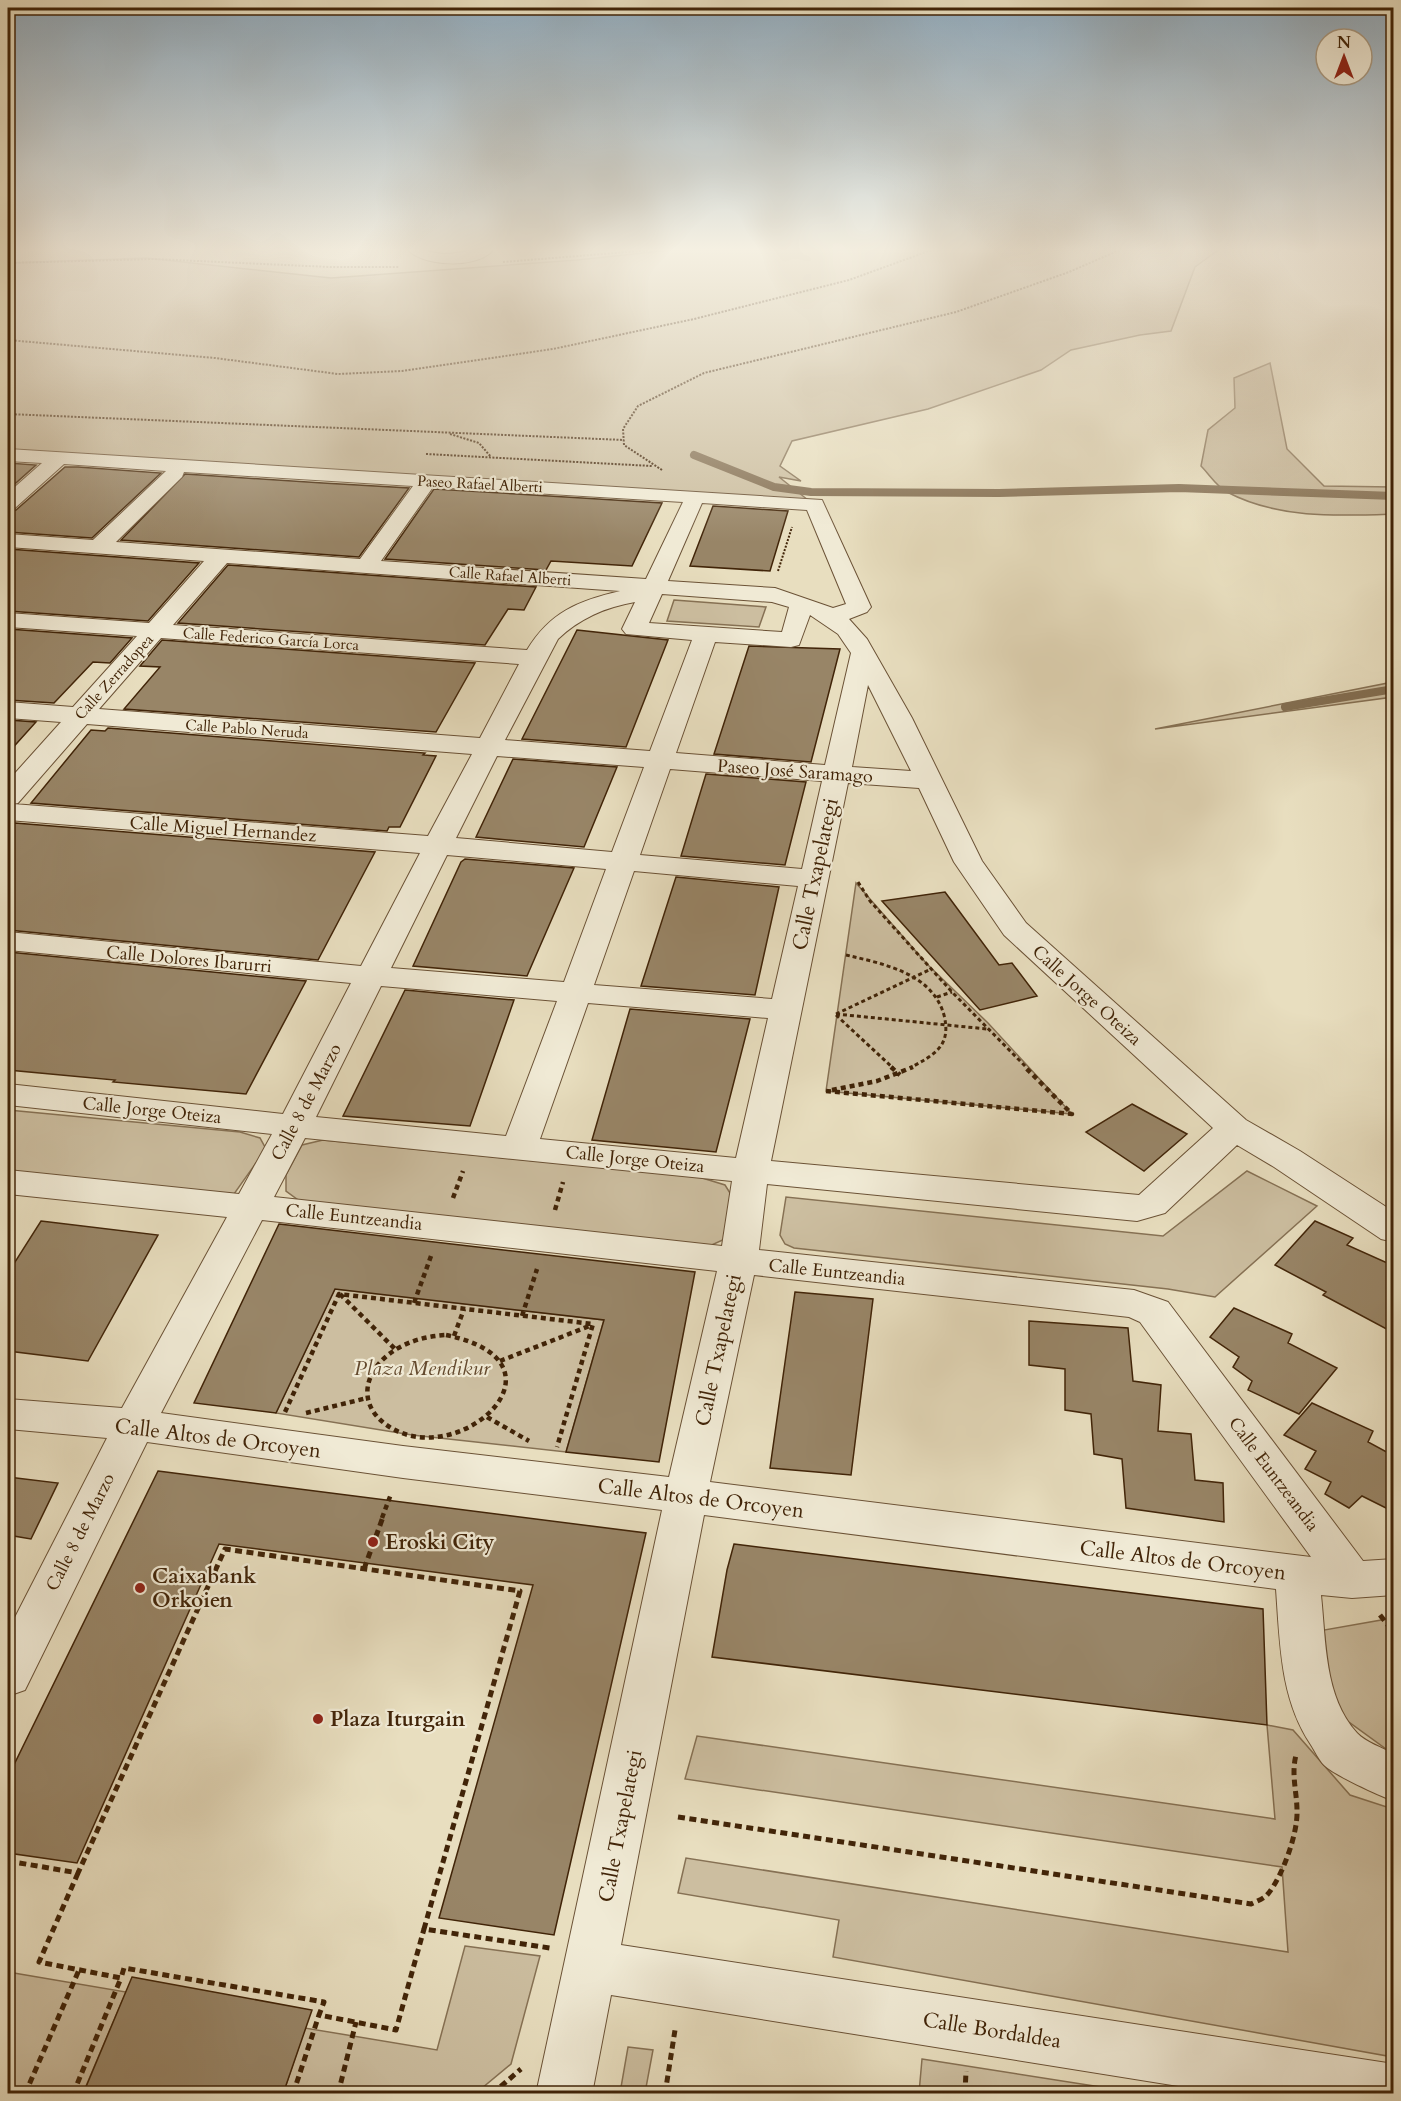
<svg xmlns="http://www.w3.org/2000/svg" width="1401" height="2101" viewBox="0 0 1401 2101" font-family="Cardo,serif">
  <rect width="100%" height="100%" fill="#e8debf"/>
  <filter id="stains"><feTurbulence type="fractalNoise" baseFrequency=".00333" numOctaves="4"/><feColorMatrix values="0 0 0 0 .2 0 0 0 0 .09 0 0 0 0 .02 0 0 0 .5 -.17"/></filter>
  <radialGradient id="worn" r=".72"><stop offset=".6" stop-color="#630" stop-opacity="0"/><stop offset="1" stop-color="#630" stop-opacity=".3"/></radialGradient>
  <path fill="#ccbea0" stroke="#867154" stroke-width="1.5" d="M690,248H1221L1195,267L1171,331L1140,335L1071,350L1041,370L928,409L792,441L780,466L801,481L779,477L808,500L8,452V263L146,258L331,278L577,260Z
    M1270,363L1287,449L1324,486L1393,487V514C1338,516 1278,519 1227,492C1217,487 1209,474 1201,466L1208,430L1235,408L1234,378Z
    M674,600L766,607L759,627L667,621Z
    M1393,682V697L1155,729Z
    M856,883L927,964L988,1023L1072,1114L826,1091Z
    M8,1110L240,1132L260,1138L266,1149L234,1194L8,1171Z
    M323,1140L699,1177L725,1185L735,1201L725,1239L705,1248L301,1202L286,1191V1175L302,1145Z
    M1247,1171L1317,1206L1215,1297L1168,1289L794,1248L785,1244L780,1235L786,1197L1163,1236Z
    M335,1289L604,1320L566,1452L412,1435L276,1413Z
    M1393,1618V1754L1331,1709L1324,1630Z
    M1267,1725L1293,1730L1350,1795L1393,1809V2057L833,1957L839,1920L678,1893L686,1858L1288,1952L1282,1867L685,1779L697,1736L1275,1819Z
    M465,1946L540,1956L511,2064L476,2093L283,2094L305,2028L437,2050Z
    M8,1972L126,1992L83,2093H8Z
    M628,2047L653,2050L645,2093H620Z
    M922,2059L1139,2093H919Z"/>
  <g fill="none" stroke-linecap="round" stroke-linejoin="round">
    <path stroke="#836e51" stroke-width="8" d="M694,455L774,487L811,492L999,493L1179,488L1394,496
      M1285,707L1394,689"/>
  </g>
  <path fill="#988567" stroke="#412408" stroke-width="1.5" d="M8,463L36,465L8,490Z
    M65,467H78L161,473L92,538L8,532V512L16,510Z
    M185,474L323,483L409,488L359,557L121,540Z
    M434,489L582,498L662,503L632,566L551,561L546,570L385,559Z
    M713,506L788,511L770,571L690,566Z
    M8,549L199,563L148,621L8,611Z
    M228,565L536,587L524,610L508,609L485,645L178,623Z
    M8,629L132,638L110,663L93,662L54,703L8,700Z
    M577,630L668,640L626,747L522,739Z
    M162,640L475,663L436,732L124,709L160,667L140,666Z
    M749,646L840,649L811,762L714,754Z
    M8,720L36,722L8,753Z
    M108,728L425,753L423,755L436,756L400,827H389L387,831L31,803L91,730L105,731Z
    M513,759L617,767L584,847L476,837Z
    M706,774L806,782L785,865L681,856Z
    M15,823L375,852L318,960L8,930V831Z
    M465,859L574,868L527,976L413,966L461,862Z
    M676,877L779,887L755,995L641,986Z
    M945,892L999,965L1012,963L1037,996L980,1010L882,901Z
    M8,952L306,981L246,1094L113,1082L115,1080L8,1070Z
    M405,990L514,1000L470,1126L343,1116Z
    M630,1009L750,1019L716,1152L592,1140Z
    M1132,1104L1187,1134L1144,1171L1086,1132Z
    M41,1221L158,1235L88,1361L8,1351V1273Z
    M1315,1221L1353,1238L1347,1245L1394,1266V1333L1323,1295L1326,1292L1275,1265Z
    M279,1224L695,1272L659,1462L566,1452L604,1320L335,1289L276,1413L194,1403Z
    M795,1292L873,1299L851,1475L770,1468Z
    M1234,1308L1292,1334L1288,1343L1337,1368L1299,1414L1248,1390L1252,1381L1233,1367L1239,1357L1210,1337Z
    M1029,1321L1128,1328L1133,1381L1161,1385L1158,1431L1191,1434L1195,1480L1223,1483L1224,1522L1126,1508L1122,1459L1094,1454L1091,1414L1065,1410V1369L1029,1365Z
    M1312,1403L1373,1431L1368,1442L1394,1456V1512L1362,1496L1349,1508L1325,1494L1331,1482L1305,1469L1316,1451L1284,1435Z
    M158,1471L646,1533L554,1935L439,1918L533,1585L219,1544L77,1863L8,1853V1777Z
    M8,1477L58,1483L31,1539L8,1535Z
    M734,1544L1263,1609L1267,1725L712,1657L727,1570Z
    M132,1977L312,2010L283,2094H83Z"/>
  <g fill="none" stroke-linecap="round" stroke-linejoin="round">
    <g stroke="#6b5236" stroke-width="2">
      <path id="minor" d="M406,248C420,248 430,253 444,254C461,254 475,248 492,248V251C476,269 421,267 406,248Z
        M8,449L822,500L871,607L867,612L849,619L867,639L912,718L982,861L1026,923L1246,1120L1300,1151L1394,1212V1242L1381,1239L1274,1167L1237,1145L1165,1213L1137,1221L767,1184L759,1250L1134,1290L1168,1302L1363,1561L1394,1559V1595L1352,1598L1321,1595C1326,1641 1324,1697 1357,1733C1365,1742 1383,1748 1394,1754V1801C1378,1795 1334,1775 1324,1765C1319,1760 1315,1751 1311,1745C1280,1699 1280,1643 1276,1589L704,1515L621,1945L1394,2064V2094H1228L611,1995L592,2094H536L662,1510L403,1478L147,1442L25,1690L8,1696V1631L107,1438L8,1429V1399L122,1408L227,1217L8,1194V1170L239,1194L272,1134L8,1105V1084L283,1114L351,983L8,950V932L361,966L420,853L8,820V781L61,722L8,718V702L73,707L137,636L8,627V613L149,623L204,561L8,547V534L93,540L166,471L64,464L15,508L8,510V493L42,463L8,461ZM184,472L413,486L360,559L116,542L182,477ZM433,487L683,502L646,579L381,561ZM702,503L807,510L846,604L833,608L775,588L668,581ZM227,563L620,591C578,601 550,612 527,650L173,625ZM662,594L772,602L789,607L782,632L649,623ZM635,602L622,629L626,634L692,640L650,751L505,740L558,639C580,618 606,607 635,602ZM810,615L838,634L851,653L825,765L676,753L715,642L791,647L799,645ZM161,638L519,664L480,738L99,709ZM868,685L911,771L852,767ZM87,724L472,754L428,836L13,804L18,803ZM497,756L644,767L612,852L456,838ZM670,769L822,781L802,869L640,855ZM848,783L919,788L954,862L1004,935L1213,1128L1139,1195L771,1161ZM447,855L606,869L564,982L391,968ZM634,871L798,886L772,999L594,985ZM381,986L557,1001L506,1136L316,1117ZM588,1003L768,1018L736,1158L540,1139ZM305,1138L732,1181L722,1246L274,1197ZM262,1220L717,1271L669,1477L403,1446L161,1413ZM754,1275L1129,1317L1140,1322L1311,1557L710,1482Z"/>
    </g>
    <path stroke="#412408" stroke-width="2" stroke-dasharray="2 1.5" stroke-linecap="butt" d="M503,262L678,248
      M8,263L154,259L330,267H399
      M8,340L215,358L338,374L402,371L553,349L694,319L849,280L937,248
      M8,414L624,440
      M450,434L479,443L491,457
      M426,454L652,466
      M662,470L624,445L623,429L638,406L704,373L956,312L1069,272L1124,248
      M778,571L792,527"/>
    <path stroke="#412408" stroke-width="3" stroke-dasharray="4 3" stroke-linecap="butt" d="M858,882L870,901L952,992L1027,1068
      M846,955C884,964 932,973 944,1015C952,1047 933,1055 910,1068
      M937,997L952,992
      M836,1014L987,1029
      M836,1014L931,969
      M836,1015L893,1068"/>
    <path stroke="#412408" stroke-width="4.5" stroke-dasharray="5 4" stroke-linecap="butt" d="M891,1067L900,1075
      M832,1090L877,1081L913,1067
      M826,1091L1072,1114L1025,1067
      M453,1198L463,1171
      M555,1210L563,1182
      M340,1294L395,1349
      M414,1303L431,1256
      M522,1316L537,1269
      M446,1335C576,1362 464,1468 393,1429C352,1406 364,1365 402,1346C416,1339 430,1336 446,1335Z
      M454,1336L464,1309
      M500,1361L592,1325
      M285,1412L339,1294L593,1324L557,1447
      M306,1413L367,1398
      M487,1417L529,1441
      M382,1518L391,1494"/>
    <path stroke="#412408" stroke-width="5" stroke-dasharray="7 4.5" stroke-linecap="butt" d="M364,1569L383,1517
      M1380,1615L1394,1633
      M678,1817L1251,1904C1257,1901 1263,1899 1267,1895C1282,1878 1298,1833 1297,1811C1297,1792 1291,1775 1296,1755
      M8,1861L78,1873L225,1549L520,1591L424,1929L550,1948
      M78,1873L39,1962L121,1978L124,1968L324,2002L319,2015L396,2030L424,1929
      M25,2094L79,1970
      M73,2094L121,1978
      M293,2094L319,2015
      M338,2094L356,2022
      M492,2094L521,2069
      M665,2094L675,2030
      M965,2094L966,2071"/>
    <use href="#minor" fill="#f0ead5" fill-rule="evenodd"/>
  </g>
  <linearGradient id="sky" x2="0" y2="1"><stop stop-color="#91acbf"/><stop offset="0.46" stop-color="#f5f0e2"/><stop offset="1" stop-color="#f5f0e2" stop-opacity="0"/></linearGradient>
  <rect width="1401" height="542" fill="url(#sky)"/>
  <g fill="#8f2418" stroke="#f0ead5" stroke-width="2">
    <circle cx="373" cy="1542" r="6"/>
    <circle cx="140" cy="1588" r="6"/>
    <circle cx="318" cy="1719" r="6"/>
  </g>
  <g text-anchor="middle" stroke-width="4.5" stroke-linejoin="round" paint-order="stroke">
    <g font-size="15" fill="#412408" stroke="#f0ead5">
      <text transform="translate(480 484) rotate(3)" y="5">Paseo Rafael Alberti</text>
      <text transform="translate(510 576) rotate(4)" y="5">Calle Rafael Alberti</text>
      <text transform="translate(271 639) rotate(4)" y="5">Calle Federico García Lorca</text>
      <text transform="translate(114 677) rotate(-48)" y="5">Calle Zerradopea</text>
      <text transform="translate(247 729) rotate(4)" y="5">Calle Pablo Neruda</text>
    </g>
    <g font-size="18" fill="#412408" stroke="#f0ead5">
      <text transform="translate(795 771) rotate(4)" y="6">Paseo José Saramago</text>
      <text transform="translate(223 829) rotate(4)" y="6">Calle Miguel Hernandez</text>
      <text transform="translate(189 959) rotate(5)" y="6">Calle Dolores Ibarurri</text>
      <text transform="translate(1087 995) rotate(42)" y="6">Calle Jorge Oteiza</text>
      <text transform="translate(306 1102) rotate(-62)" y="6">Calle 8 de Marzo</text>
      <text transform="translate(152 1110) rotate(6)" y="6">Calle Jorge Oteiza</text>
      <text transform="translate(635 1159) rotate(6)" y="6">Calle Jorge Oteiza</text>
      <text transform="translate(354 1217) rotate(6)" y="6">Calle Euntzeandia</text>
      <text transform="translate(837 1272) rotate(6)" y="6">Calle Euntzeandia</text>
      <text transform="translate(1274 1474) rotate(53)" y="6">Calle Euntzeandia</text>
      <text transform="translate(80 1532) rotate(-63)" y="6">Calle 8 de Marzo</text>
    </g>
    <g font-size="21" fill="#412408" stroke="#f0ead5">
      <text transform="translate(815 874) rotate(-78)" y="7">Calle Txapelategi</text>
      <text transform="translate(718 1350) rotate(-78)" y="7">Calle Txapelategi</text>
      <text transform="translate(218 1438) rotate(7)" y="7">Calle Altos de Orcoyen</text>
      <text transform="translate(701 1498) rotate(7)" y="7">Calle Altos de Orcoyen</text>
      <text transform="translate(1183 1560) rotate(7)" y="7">Calle Altos de Orcoyen</text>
      <text transform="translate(620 1826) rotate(-79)" y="7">Calle Txapelategi</text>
      <text transform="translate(992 2030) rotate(9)" y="7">Calle Bordaldea</text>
    </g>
    <g font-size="21" font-style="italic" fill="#644a2e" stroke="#f0ead5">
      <text x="422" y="1375">Plaza Mendikur</text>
    </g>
    <g font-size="21" font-weight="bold" fill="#412408" stroke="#f0ead5" text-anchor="start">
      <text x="385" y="1549">Eroski City</text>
      <text x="152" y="1583">Caixabank<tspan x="152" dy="24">Orkoien</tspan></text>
      <text x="330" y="1726">Plaza Iturgain</text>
    </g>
  </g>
  <rect width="1401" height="2101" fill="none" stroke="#e8debf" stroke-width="30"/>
  <rect x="9" y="9" width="1383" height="2083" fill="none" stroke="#412408" stroke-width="3"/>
  <rect x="15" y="15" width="1371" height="2071" fill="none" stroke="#412408" stroke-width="1.5"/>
  <g transform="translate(1344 57)"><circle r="28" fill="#f0ead5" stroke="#aa9b83" stroke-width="1.5"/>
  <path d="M0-4.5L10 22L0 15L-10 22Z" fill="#8f2418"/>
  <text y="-9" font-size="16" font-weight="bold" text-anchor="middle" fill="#412408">N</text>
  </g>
  <rect width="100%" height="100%" filter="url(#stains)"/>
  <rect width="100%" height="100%" fill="url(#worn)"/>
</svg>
